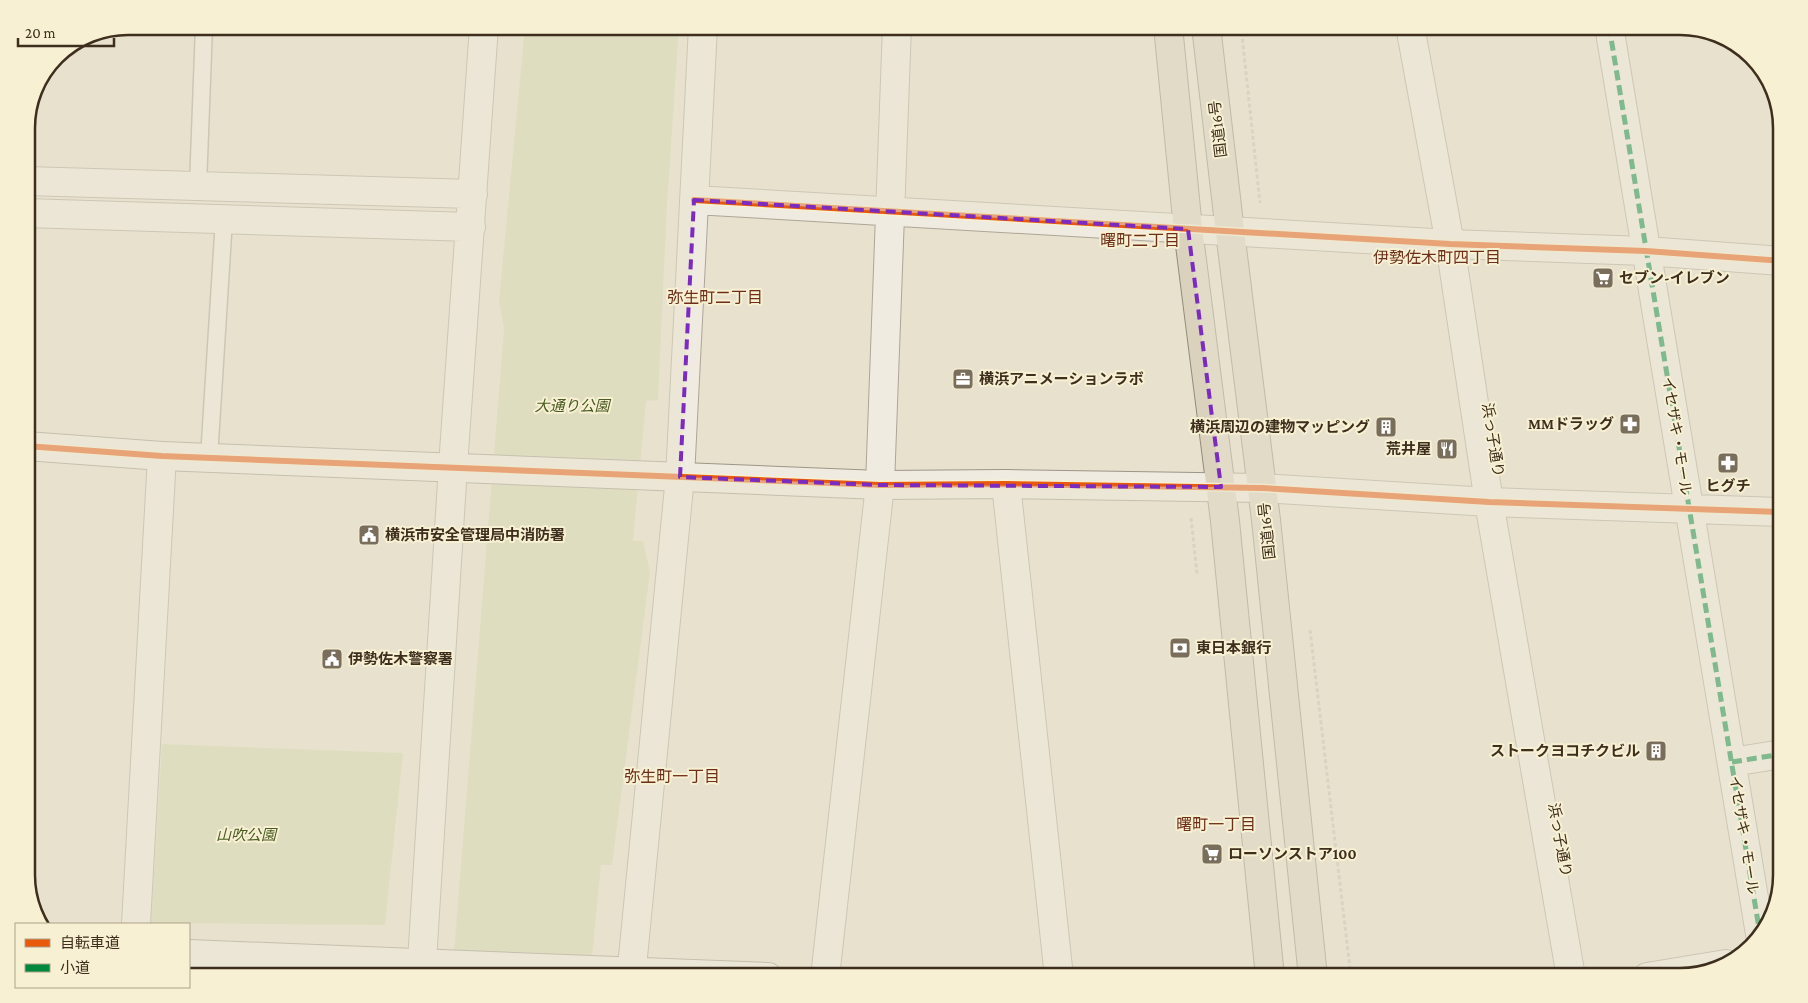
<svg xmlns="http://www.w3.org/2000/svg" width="1808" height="1003" viewBox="0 0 1808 1003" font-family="'Crimson Pro','Noto Sans JP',serif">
  <rect width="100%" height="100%" fill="#e8e1ce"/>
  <path fill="#d6d8af" d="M525,26H679L667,205L658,400L646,401L633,541H643L650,572L612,865H601L590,977H452L504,329L499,301Z
    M162,744L403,753L385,925L151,923Z"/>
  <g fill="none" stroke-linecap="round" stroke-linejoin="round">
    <g stroke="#ada597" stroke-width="19">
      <path id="lane" d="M198,186L204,26
        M209,458L224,219"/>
    </g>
    <g stroke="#ada597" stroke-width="30">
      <path id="street" d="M1410,26L1450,244L1489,502L1571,977
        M1609,26L1760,934
        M26,181L473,194
        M694,200L1450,244L1646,251L1782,261
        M26,213L471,227
        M1006,484L1059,977
        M1262,488L1489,502L1782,512
        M1732,762L1782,754
        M136,924L162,456
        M421,977L453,466L484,26
        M631,977L680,477L703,26
        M825,977L880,485L897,26
        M1647,977L1726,964"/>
    </g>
    <g stroke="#9d9586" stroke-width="30">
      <path id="secondary" d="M26,446L162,456L880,485L1006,484L1262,488
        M189,954L768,977"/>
    </g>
    <g stroke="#928b7d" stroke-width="30">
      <path id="highway" d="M1168,26L1188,229L1225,521L1270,977
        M1206,26L1230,232L1266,520L1313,977"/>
    </g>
    <path stroke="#c8c2b6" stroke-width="3" stroke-dasharray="4 2.5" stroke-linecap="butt" d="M1241,26L1260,203
      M1191,518L1197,574
      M1310,630L1351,977"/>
    <use href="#lane" stroke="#efebe0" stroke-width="16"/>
    <use href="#street" stroke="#efebe0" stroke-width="28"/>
    <use href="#secondary" stroke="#efebe0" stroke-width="28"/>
    <use href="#highway" stroke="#dbd2be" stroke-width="28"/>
    <path stroke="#00873e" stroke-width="5" stroke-dasharray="10 5" stroke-linecap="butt" d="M1609,26L1760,934
      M1732,762L1782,754"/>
    <g stroke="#f8f0d3" stroke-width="9">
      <path id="cycleway" d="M694,200L1450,244L1646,251L1782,261
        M26,446L162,456L880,485L1006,484L1262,488L1489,502L1782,512"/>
    </g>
    <use href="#cycleway" stroke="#e8590c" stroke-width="6"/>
  </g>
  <path d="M0 0H1808V1003H0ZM694,200L1188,229L1221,487L880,485L680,477Z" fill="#e8e1ce" fill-opacity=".55" fill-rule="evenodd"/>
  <path fill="none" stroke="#7b2cbf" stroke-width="4" stroke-dasharray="10 6" stroke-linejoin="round" d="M694,200L1188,229L1221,487L880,485L680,477Z"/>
  <defs>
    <g id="supermarket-square" transform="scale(1.125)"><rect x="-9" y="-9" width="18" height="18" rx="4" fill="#796d5b" stroke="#f8f0d3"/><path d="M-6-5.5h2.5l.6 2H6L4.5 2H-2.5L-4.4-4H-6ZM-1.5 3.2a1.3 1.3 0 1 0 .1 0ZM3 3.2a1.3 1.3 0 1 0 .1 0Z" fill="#fff"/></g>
    <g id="office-square" transform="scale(1.125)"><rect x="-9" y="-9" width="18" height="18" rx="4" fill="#796d5b" stroke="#f8f0d3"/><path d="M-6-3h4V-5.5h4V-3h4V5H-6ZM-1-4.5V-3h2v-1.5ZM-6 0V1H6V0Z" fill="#fff"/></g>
    <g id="pharmacy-square" transform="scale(1.125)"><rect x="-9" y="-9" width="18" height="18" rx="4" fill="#796d5b" stroke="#f8f0d3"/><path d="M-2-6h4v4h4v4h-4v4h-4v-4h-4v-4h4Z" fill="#fff"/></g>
    <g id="building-square" transform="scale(1.125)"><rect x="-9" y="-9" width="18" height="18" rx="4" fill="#796d5b" stroke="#f8f0d3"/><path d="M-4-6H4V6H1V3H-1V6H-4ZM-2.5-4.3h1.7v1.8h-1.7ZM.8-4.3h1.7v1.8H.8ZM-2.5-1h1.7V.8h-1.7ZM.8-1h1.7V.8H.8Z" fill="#fff"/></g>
    <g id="restaurant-square" transform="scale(1.125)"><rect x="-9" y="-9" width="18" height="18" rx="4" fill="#796d5b" stroke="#f8f0d3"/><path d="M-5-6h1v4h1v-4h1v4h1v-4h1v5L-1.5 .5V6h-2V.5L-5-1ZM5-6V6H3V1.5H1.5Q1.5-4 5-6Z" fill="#fff"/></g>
    <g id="civic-square" transform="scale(1.125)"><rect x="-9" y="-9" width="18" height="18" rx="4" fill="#796d5b" stroke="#f8f0d3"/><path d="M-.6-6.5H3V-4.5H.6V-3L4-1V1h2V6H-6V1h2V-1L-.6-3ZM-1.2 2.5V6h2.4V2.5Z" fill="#fff"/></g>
    <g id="bank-square" transform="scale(1.125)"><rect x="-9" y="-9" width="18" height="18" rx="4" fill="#796d5b" stroke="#f8f0d3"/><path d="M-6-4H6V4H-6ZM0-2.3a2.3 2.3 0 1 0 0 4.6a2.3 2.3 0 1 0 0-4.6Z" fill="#fff"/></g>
  </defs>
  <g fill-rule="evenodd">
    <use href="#supermarket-square" x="1603" y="278"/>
    <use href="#office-square" x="963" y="379"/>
    <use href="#pharmacy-square" x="1630" y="424"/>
    <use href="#building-square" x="1386" y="427"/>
    <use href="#restaurant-square" x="1447" y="449"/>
    <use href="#pharmacy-square" x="1728" y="463"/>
    <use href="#civic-square" x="369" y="535"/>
    <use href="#bank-square" x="1180" y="648"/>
    <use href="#civic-square" x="332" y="659"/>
    <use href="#building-square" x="1656" y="751"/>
    <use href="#supermarket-square" x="1212" y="854"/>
  </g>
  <g text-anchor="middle" stroke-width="4" stroke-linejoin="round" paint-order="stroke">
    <g font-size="15" fill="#3d2e1d" stroke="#f8f0d3">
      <text transform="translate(1218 129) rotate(-97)" y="5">国道16号</text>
      <text transform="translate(1677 436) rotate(81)" y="5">イセザキ・モール</text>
      <text transform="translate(1493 440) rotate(81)" y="5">浜っ子通り</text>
      <text transform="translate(1267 531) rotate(-96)" y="5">国道16号</text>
      <text transform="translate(1744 835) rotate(81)" y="5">イセザキ・モール</text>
      <text transform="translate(1560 840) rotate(80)" y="5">浜っ子通り</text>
    </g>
    <g font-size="15" font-weight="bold" fill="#3d2e1d" stroke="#f8f0d3" text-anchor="start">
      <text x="1619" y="283">セブン-イレブン</text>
      <text x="979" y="384">横浜アニメーションラボ</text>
      <text x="1614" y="429" text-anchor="end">MMドラッグ</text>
      <text x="1370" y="432" text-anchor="end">横浜周辺の建物マッピング</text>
      <text x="1431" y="454" text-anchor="end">荒井屋</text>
      <text x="1728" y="491" text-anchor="middle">ヒグチ</text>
      <text x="385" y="540">横浜市安全管理局中消防署</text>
      <text x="1196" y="653">東日本銀行</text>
      <text x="348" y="664">伊勢佐木警察署</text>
      <text x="1640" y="756" text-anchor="end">ストークヨコチクビル</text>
      <text x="1228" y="859">ローソンストア100</text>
    </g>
    <g font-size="15" font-style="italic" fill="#495b22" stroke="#f8f0d3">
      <text x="572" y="411">大通り公園</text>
      <text x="246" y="840">山吹公園</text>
    </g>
    <g font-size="16" fill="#6d2f19" stroke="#f8f0d3">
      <text x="1140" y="246">曙町二丁目</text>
      <text x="1437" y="263">伊勢佐木町四丁目</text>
      <text x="715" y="303">弥生町二丁目</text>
      <text x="672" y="782">弥生町一丁目</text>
      <text x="1216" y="830">曙町一丁目</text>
    </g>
  </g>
  <path d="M0 0H1808V1003H0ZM128 35H1680A93 93 0 0 1 1773 128V875A93 93 0 0 1 1680 968H128A93 93 0 0 1 35 875V128A93 93 0 0 1 128 35Z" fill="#f8f0d3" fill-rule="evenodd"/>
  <path fill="none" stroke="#3d2e1d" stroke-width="2.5" d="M128 35H1680A93 93 0 0 1 1773 128V875A93 93 0 0 1 1680 968H128A93 93 0 0 1 35 875V128A93 93 0 0 1 128 35Z"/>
  <rect x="15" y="923" width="175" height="65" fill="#f8f0d3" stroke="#ada28a"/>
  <rect x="25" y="939" width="25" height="8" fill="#e8590c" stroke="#ada28a"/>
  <text x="60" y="948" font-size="15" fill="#3d2e1d">自転車道</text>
  <rect x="25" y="964" width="25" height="8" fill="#00873e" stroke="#ada28a"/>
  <text x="60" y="973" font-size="15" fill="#3d2e1d">小道</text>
  <path d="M18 38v8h96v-8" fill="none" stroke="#3d2e1d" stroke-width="2.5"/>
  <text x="25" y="38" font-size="15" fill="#3d2e1d" stroke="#f8f0d3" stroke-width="4" paint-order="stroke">20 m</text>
</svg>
